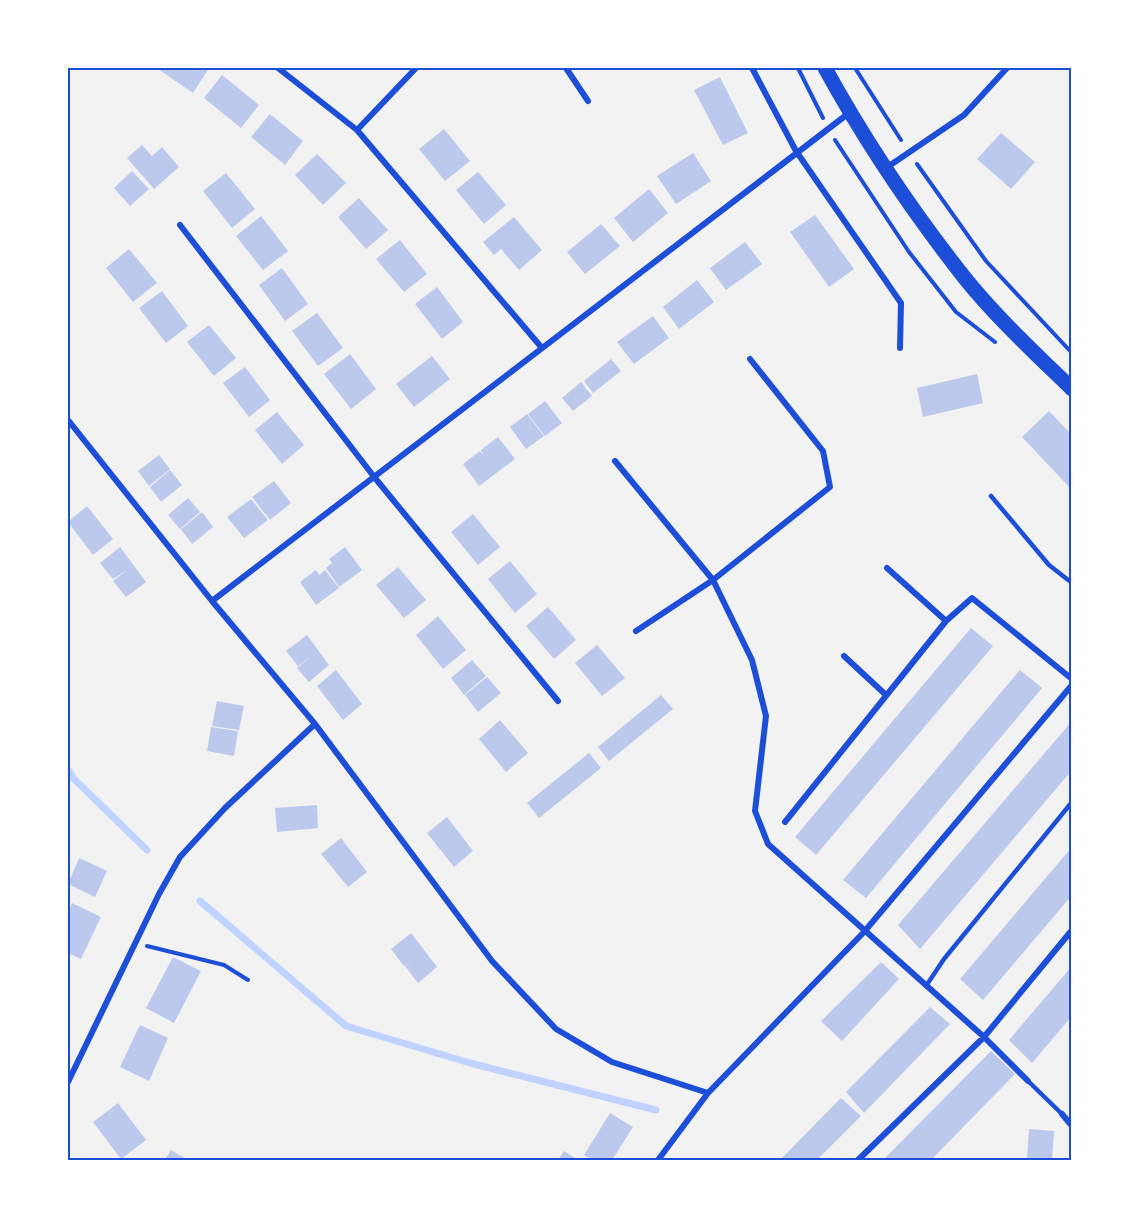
<svg xmlns="http://www.w3.org/2000/svg" width="1139" height="1228" viewBox="0 0 1139 1228" font-family="Georgia,serif">
  <rect width="100%" height="100%" fill="#f2f2f2"/>
  <g fill="none" stroke-linecap="round" stroke-linejoin="round">
    <path stroke="#bfd3fe" stroke-width="7" d="M68,770L74,779L147,850
      M200,901L346,1026L470,1063L656,1110"/>
  </g>
  <path fill="#bdc9ec" d="M159,68H209L193,93L158,69Z
    M222,75L259,105L241,128L204,98Z
    M720,77L748,133L723,145L694,90Z
    M270,114L303,141L285,165L251,137Z
    M444,129L470,161L445,181L419,149Z
    M1001,133L1035,162L1011,189L977,159Z
    M142,145L152,156L162,147L179,167L154,189L127,158Z
    M693,153L711,181L676,204L657,176Z
    M317,154L346,183L323,205L295,175Z
    M132,171L149,189L130,206L114,188Z
    M478,172L506,205L484,224L456,190Z
    M226,173L255,209L232,228L203,191Z
    M649,189L668,213L633,242L614,218Z
    M359,198L388,230L366,249L338,217Z
    M815,215L854,269L829,287L790,232Z
    M261,216L288,251L263,270L236,236Z
    M514,217L542,250L519,270L501,249L494,255L483,242Z
    M601,224L620,246L585,274L567,252Z
    M400,240L427,274L404,292L376,259Z
    M745,242L762,264L726,290L710,268Z
    M129,249L157,283L133,302L106,268Z
    M282,268L308,304L285,321L259,285Z
    M697,280L714,302L679,329L663,307Z
    M437,287L463,322L442,339L415,304Z
    M162,291L188,326L166,343L139,308Z
    M317,313L343,348L318,366L292,331Z
    M653,316L669,338L634,364L617,342Z
    M209,325L236,358L214,376L187,342Z
    M350,354L376,389L351,409L324,374Z
    M432,356L450,379L414,407L396,384Z
    M611,359L621,371L593,393L584,381Z
    M245,367L270,400L249,417L223,383Z
    M977,374L983,403L923,417L917,388Z
    M581,382L592,396L573,411L562,398Z
    M545,401L562,423L545,436L528,414Z
    M1049,411L1072,435V490L1022,437Z
    M277,412L304,445L282,464L255,430Z
    M527,414L544,436L526,449L510,427Z
    M498,437L515,459L479,486L463,464L480,451L484,456L481,450Z
    M159,455L170,469L149,486L138,471Z
    M170,470L182,485L161,502L150,487Z
    M274,481L291,503L270,520L252,497Z
    M188,498L200,512L180,529L168,515Z
    M251,499L268,520L244,538L227,517Z
    M87,506L113,539L93,555L68,522Z
    M202,512L213,527L192,544L181,529Z
    M473,514L500,547L478,565L451,532Z
    M120,547L146,582L126,597L113,581L127,570L113,579L100,563Z
    M345,547L362,570L339,587L326,568L332,563L329,559Z
    M510,561L537,594L515,613L488,579Z
    M398,567L426,600L404,618L376,585Z
    M316,570L319,575L325,570L339,588L316,605L300,582Z
    M548,607L576,640L554,659L526,626Z
    M438,616L466,650L443,669L416,635Z
    M971,628L993,646L816,855L795,837Z
    M307,635L329,665L309,682L297,668L310,657L298,666L286,651Z
    M597,645L625,678L602,696L575,663Z
    M472,660L486,676L464,695L451,678Z
    M336,670L362,704L343,720L317,686Z
    M1020,670L1042,688L866,898L843,880Z
    M487,677L501,693L478,712L465,695Z
    M661,695L673,709L609,761L598,747Z
    M217,701L244,706L239,730L212,726Z
    M500,720L528,753L506,772L479,739Z
    M1072,721V770L920,949L898,925Z
    M211,727L238,731L234,756L207,751Z
    M589,753L601,768L539,818L527,803Z
    M317,805L318,828L277,832L275,808Z
    M447,817L460,834L453,840L460,834L473,851L454,867L427,833Z
    M341,838L367,872L348,887L321,854Z
    M1072,847V895L983,1000L960,979Z
    M79,858L107,871L95,897L68,884Z
    M72,903L101,917L81,959L68,953V913Z
    M411,933L437,967L418,983L405,966L412,961L404,966L391,949Z
    M173,957L201,971L174,1023L146,1008Z
    M881,962L899,979L842,1041L821,1021Z
    M1072,966V1016L1032,1063L1009,1040Z
    M930,1007L950,1024L864,1113L846,1092Z
    M140,1025L168,1038L149,1081L120,1067Z
    M991,1051L1015,1074L931,1160H883Z
    M841,1098L861,1116L817,1160H780Z
    M118,1103L146,1140L121,1159L93,1122Z
    M610,1113L633,1127L612,1160H593L584,1155Z
    M1029,1129L1054,1131L1052,1160H1027Z
    M171,1150L188,1160H165Z
    M564,1151L578,1160H558Z"/>
  <g fill="none" stroke-linecap="round" stroke-linejoin="round">
    <path stroke="#1d4ed8" stroke-width="4" d="M798,68L823,118
      M855,68L901,140
      M835,140L909,252L956,312L995,342
      M917,164L986,261L1072,353
      M147,946L224,965L248,980"/>
    <path stroke="#1d4ed8" stroke-width="4.5" d="M991,496L1049,565L1072,583
      M926,986L944,959L1072,802
      M1028,1081L1062,1114"/>
    <path stroke="#1d4ed8" stroke-width="6" d="M278,68L357,130L542,348
      M566,68L588,101
      M752,68L796,151L901,303L900,348
      M357,130L416,68
      M886,168L964,115L1007,68
      M180,225L375,478L558,701
      M68,420L212,601L315,724L492,961L556,1029L612,1062L708,1093
      M615,461L713,580L752,660L766,716L755,811L768,844L984,1037L1028,1081
      M887,568L946,621
      M212,601L849,113
      M636,631L713,580L830,487L823,451L750,359
      M844,656L886,695
      M785,822L946,621L972,598L1072,679
      M68,1082L159,894L180,857L225,808L315,724
      M1062,1114L1072,1126
      M658,1160L708,1093L864,932L1072,685
      M858,1160L984,1037L1072,930"/>
    <path stroke="#1d4ed8" stroke-width="15" d="M825,68C865,141 912,211 964,277C995,316 1036,354 1072,389"/>
  </g>
  <rect width="1139" height="1228" fill="none" stroke="#ffffff" stroke-width="138"/>
  <rect x="69" y="69" width="1001" height="1090" fill="none" stroke="#1d4ed8" stroke-width="2"/>
</svg>
